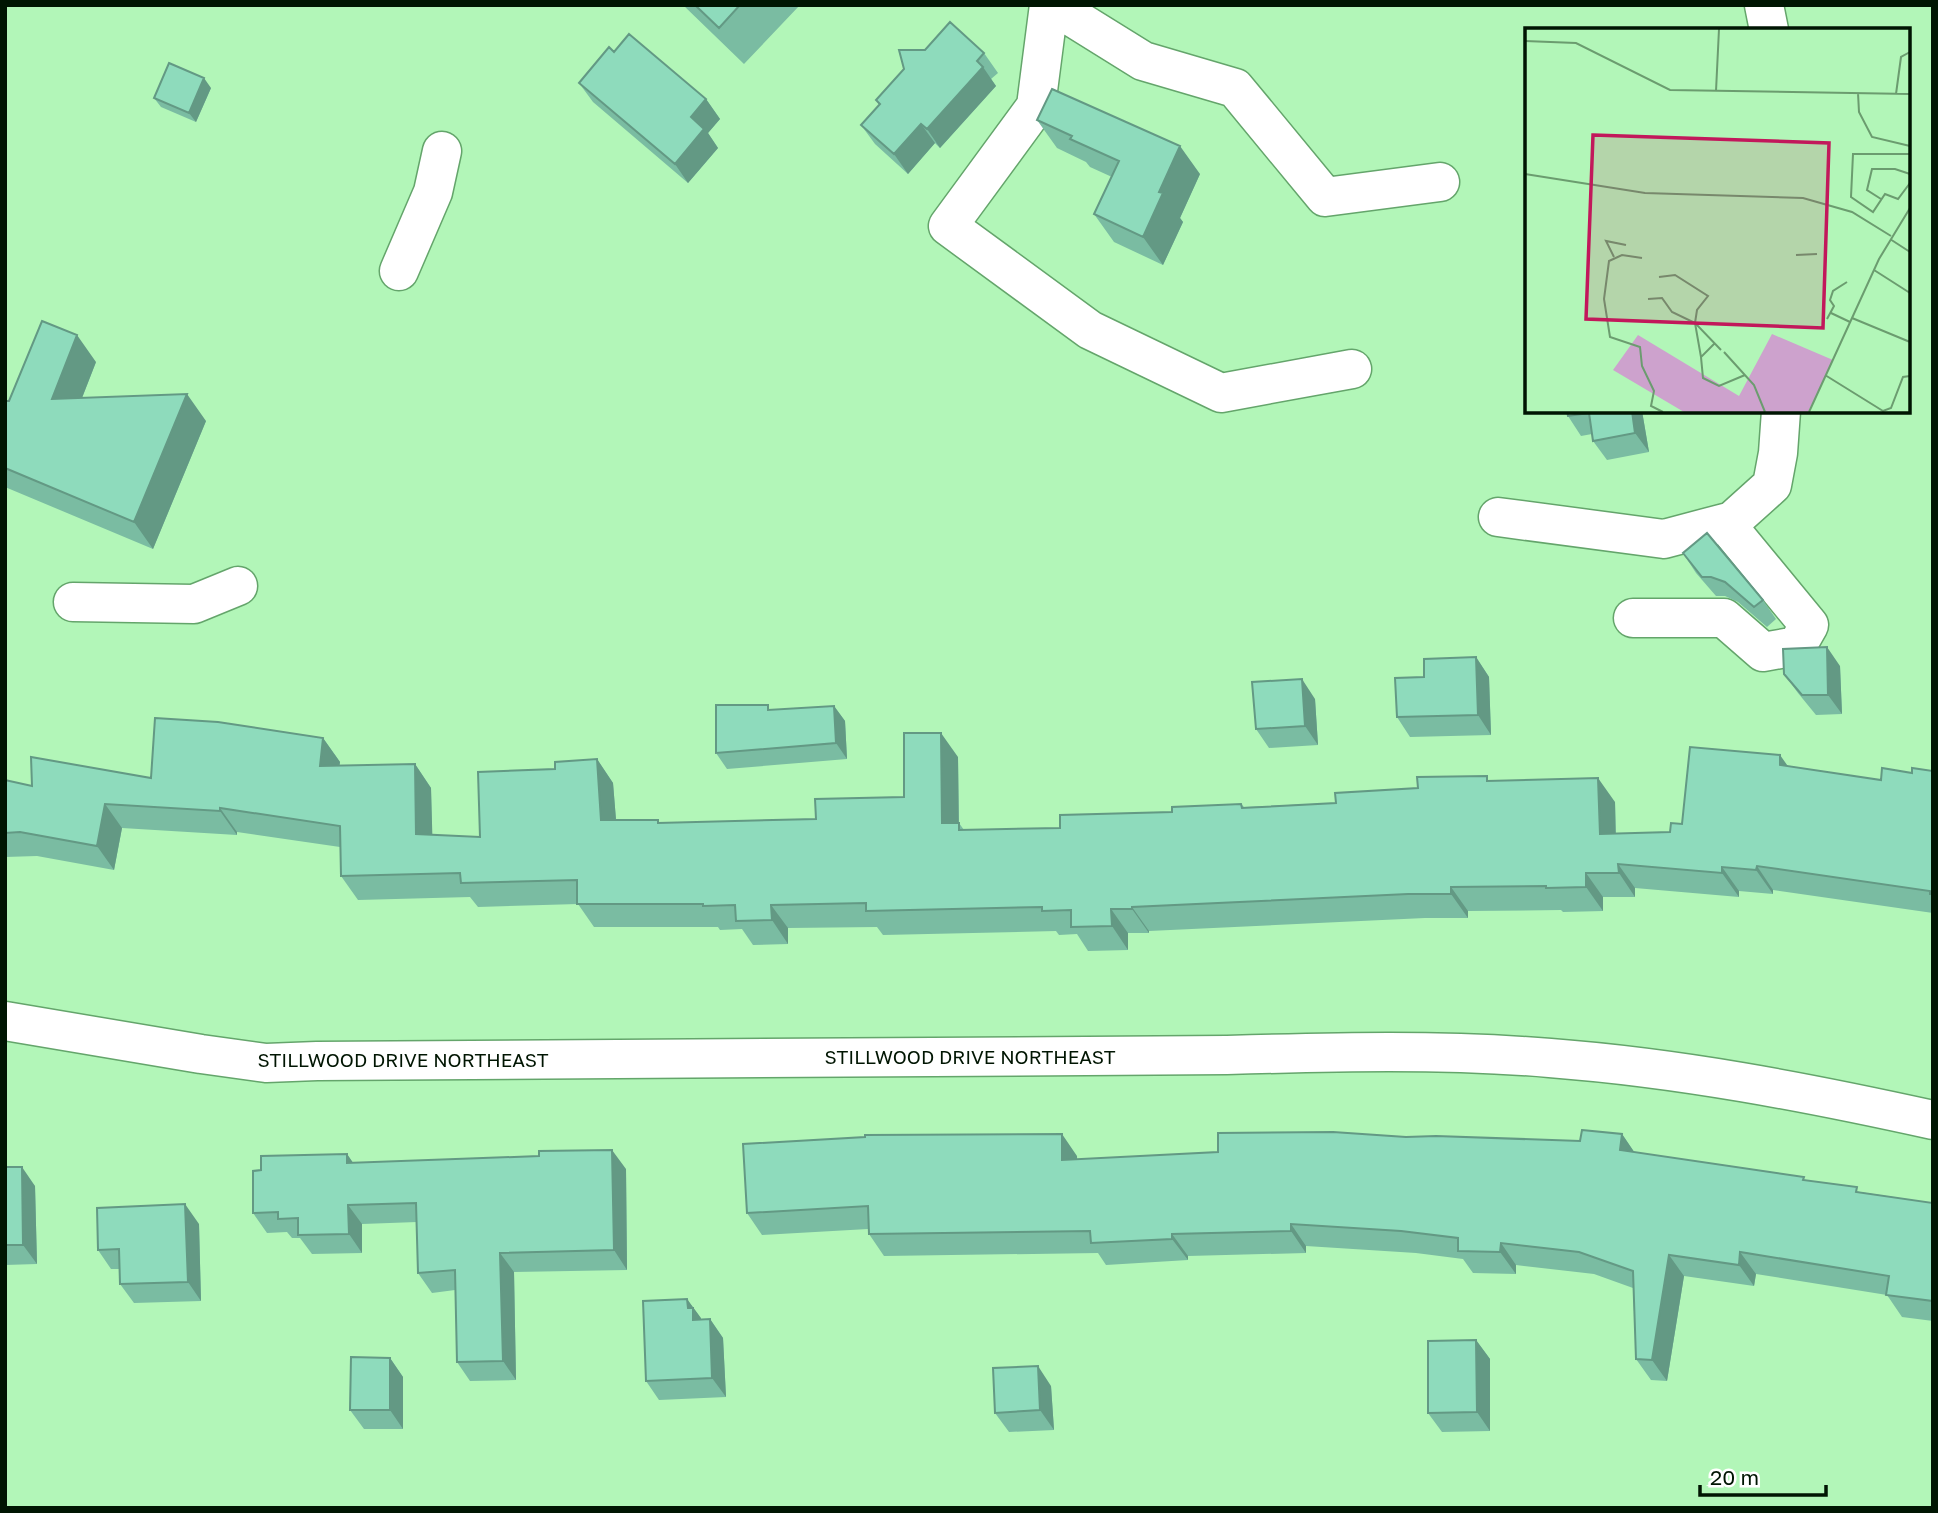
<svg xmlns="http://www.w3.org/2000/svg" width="1938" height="1513" viewBox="0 0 1938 1513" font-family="'Golos Text',sans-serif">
  <rect width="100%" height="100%" fill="#b2f6b8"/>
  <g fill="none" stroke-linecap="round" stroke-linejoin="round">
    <g stroke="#64a56b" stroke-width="41">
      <path id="minor" d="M1049,5L1036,106L948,226L1090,330L1221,393L1352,369
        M1053,5L1143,61L1235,88L1325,197L1440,182
        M1764,5L1769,30
        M399,271L433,192L442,151
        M1498,517L1664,539L1732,521L1772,485L1778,453L1781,411
        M73,602L194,604L238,586
        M1633,618H1724L1763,652L1797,646L1809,625L1725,523
        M5,1021L201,1054L266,1063L317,1061L1227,1055C1335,1052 1443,1049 1550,1058C1680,1068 1806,1092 1933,1120"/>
    </g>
    <use href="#minor" stroke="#fff" stroke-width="38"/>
  </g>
  <path fill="#7abca2" d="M683,5H800L744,64Z
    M614,52L706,99L720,119L708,133L718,148L688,183L593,102L579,83Z
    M984,53L998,73L991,79L996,86L940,148L935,143L908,174L875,144L861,125L879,105L876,100Z
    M211,88L196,122L161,107L154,98Z
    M1037,120L1200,174L1180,218L1183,222L1163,265L1114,242L1094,214L1112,177L1090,167L1086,162L1057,148Z
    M96,362L82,398L206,421L153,549L5,487V401H9Z
    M1567,411H1642L1649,452L1607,460L1593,441L1592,434L1581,436L1568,416Z
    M1683,553L1763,600L1776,619L1767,627L1738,602L1725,596H1716L1696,573Z
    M1476,657L1489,677L1491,735L1410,737L1397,717L1424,677Z
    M1840,666L1842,714L1816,715L1798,693L1784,674Z
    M1315,699L1318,745L1269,748L1256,729Z
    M834,706L845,721L847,759L727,769L716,753L771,710Z
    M323,738L340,762L339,766L415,764L431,788L432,835L480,837L555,769L597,759L613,783L616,820L660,823L816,819L904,797L958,757L959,823L964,830L1060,828L1172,812L1241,804L1244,807L1336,803L1418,788L1491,781L1615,802L1616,834L1670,832L1788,767L1881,780L1912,773L1933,771V913L1773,890V894L1739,891V897L1635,888V897H1603V911L1563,912L1561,910L1468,911V918H1425L1149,931V933H1128V950L1088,951L1077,934L1059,935L1056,931L883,935L877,927L788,928V944L753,945L742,929L720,930L718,927H594L578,904L478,907L470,897L358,900L341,876L340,847L237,832V835L122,828L114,870L37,856L5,857V780L32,786L151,778Z
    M1622,1134L1634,1152L1806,1180L1860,1192L1933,1203V1321L1902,1317L1887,1295L1756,1274L1754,1286L1684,1276L1667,1381L1651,1380L1636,1359L1633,1288L1594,1274L1516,1265V1274L1473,1273L1463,1259L1416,1253L1306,1246V1253L1188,1256V1260L1106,1265L1098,1253L884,1256L869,1234L868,1229L762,1235L747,1213L1077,1156V1160L1218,1152L1406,1137L1580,1141Z
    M347,1154L353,1163L626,1169L627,1270L514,1272L516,1380L470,1381L457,1362L455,1290L432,1293L418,1273L417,1222L362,1224V1253L312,1254L300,1238H292L287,1232L267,1233L253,1213L261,1170Z
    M5,1167L35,1186L37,1264L5,1265Z
    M199,1224L201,1301L134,1303L120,1284V1269H111L98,1250Z
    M687,1299L701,1319H710L723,1338L726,1397L659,1400L646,1381Z
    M1476,1340L1490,1359V1431L1442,1432L1428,1413Z
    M390,1358L403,1377V1429H364L350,1410Z
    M1051,1386L1054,1430L1009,1432L995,1413Z"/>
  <path fill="#639984" d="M983,67L996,86L940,148L927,129Z
    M204,78L211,88L196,122L189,113Z
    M706,99L720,119L708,133L718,148L688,183L675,164L691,117Z
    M921,124L935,143L908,174L894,154Z
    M1180,146L1200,174L1180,218L1183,222L1163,265L1143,237L1159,192Z
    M77,335L96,362L71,426L52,399Z
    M187,394L206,421L153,549L134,522Z
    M1632,411H1642L1649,452L1635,433Z
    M1827,647L1840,666L1842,714L1828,695Z
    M1476,657L1489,677L1491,735L1478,715Z
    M1302,679L1315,699L1318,745L1305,726Z
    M834,706L845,721L847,759L836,743Z
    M941,733L958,757L959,847L942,823Z
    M323,738L340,762L336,790L320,766Z
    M1780,755L1797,779L1780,765Z
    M597,759L613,783L618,844L601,820Z
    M415,764L431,788L433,858L416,834Z
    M1598,778L1615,802L1616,858L1600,834Z
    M105,804L122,828L114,870L97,846Z
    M220,808L237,832V835L220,811Z
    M1618,864L1635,888V897L1619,873Z
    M1757,866L1773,890V894L1756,870Z
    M1722,867L1739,891V897L1722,873Z
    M1586,873L1603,897V911L1586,887Z
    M1451,887L1468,911V918L1451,894Z
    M771,905L788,928V944L772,920Z
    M1132,907L1149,931V933L1132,909Z
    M1111,909L1128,933V950L1112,926Z
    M1062,1134L1077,1156L1078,1182L1062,1160Z
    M1622,1134L1637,1156L1620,1150Z
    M612,1150L626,1169L627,1270L614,1250Z
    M347,1154L360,1173L347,1163Z
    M22,1167L35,1186L37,1264L23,1245Z
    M185,1204L199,1224L201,1301L188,1282Z
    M348,1205L362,1224V1253L349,1234Z
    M1291,1224L1306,1246V1253L1291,1231Z
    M1172,1234L1188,1256V1260L1172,1239Z
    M1501,1243L1516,1265V1274L1500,1252Z
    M1740,1252L1756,1274L1754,1286L1739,1265Z
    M500,1253L514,1272L516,1380L503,1361Z
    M1669,1255L1684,1276L1667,1381L1652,1360Z
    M687,1299L701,1318V1319L693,1320L688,1308Z
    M710,1319L723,1338L726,1397L712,1378Z
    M1476,1340L1490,1359V1431L1477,1412Z
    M390,1358L403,1377V1429L390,1410Z
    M1038,1366L1051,1386L1054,1430L1040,1410Z"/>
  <path fill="#8edbbc" stroke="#639984" stroke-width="2" d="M695,5H740L719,28Z
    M950,22L984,53L977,61L983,67L927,129L921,124L894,154L861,125L880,104L876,100L904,69L899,50H925Z
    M629,34L706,99L691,117L704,129L675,164L579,83L609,47L614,52Z
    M169,63L204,78L189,113L154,98Z
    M1052,89L1180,146L1159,192L1163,193L1143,237L1094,214L1119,161L1070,139L1072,136L1037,120Z
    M42,321L77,335L52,399L187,394L134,522L5,468V401H9Z
    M1567,411H1632L1635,433L1593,441L1589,413L1568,416Z
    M1707,533L1763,600L1754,607L1725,582L1711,577H1702L1683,553Z
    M1827,647L1828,695H1802L1784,674L1783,649Z
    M1476,657L1478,715L1397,717L1395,678L1424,677V659Z
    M1302,679L1305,726L1256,729L1252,682Z
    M716,705H768V710L834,706L836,743L716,753Z
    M155,718L218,722L323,738L320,766L415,764L416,834L480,837L478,772L555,769V762L597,759L601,820H658V823L816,819L815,799L904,797V733H941L942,823H959V830L1060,828V815L1172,812V807L1241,804L1242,808L1336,803L1335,793L1418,788L1417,777L1487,776V781L1598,778L1600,834L1670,832L1671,823L1682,824L1690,747L1780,755V765L1881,780L1882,768L1912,773V768L1933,771V894H1930V891L1757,866L1756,870L1722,867V873L1618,864L1619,873H1586V887L1546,888V886L1451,887V894H1408L1132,907V909H1111L1112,926L1071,927V910L1042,911V907L866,911V903L771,905L772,920L736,921L735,905L703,906V904H577V880L461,883L460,873L341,876L340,826L220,808V811L105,804L97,846L20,832L5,833V780L32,786L31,757L151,778Z
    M1582,1130L1622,1134L1620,1150L1804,1177L1803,1180L1857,1187L1856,1192L1933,1203V1301L1886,1295L1889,1276L1740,1252L1739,1265L1669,1255L1652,1360L1636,1359L1633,1271L1579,1252L1501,1243L1500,1252L1458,1251V1238L1401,1231L1291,1224V1231L1172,1234V1239L1091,1243L1090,1231L869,1234L868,1206L747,1213L743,1144L865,1137V1135L1062,1134V1160L1218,1152V1133L1333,1132L1406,1137L1436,1136L1580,1141Z
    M612,1150L614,1250L500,1253L503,1361L457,1362L455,1270L418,1273L416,1203L348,1205L349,1234L298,1235V1218L278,1219V1212L253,1213V1171L261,1170V1156L347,1154V1163L539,1156V1151Z
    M5,1167H22L23,1245H5Z
    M185,1204L188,1282L120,1284L119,1249L98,1250L97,1208Z
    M687,1299L688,1308H693V1320L710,1319L712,1378L646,1381L643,1301Z
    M1476,1340L1477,1412L1428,1413V1341Z
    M351,1357L390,1358V1410H350Z
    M1038,1366L1040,1410L995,1413L993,1368Z"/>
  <g text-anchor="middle" stroke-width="6" stroke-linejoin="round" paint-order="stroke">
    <g font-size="19" fill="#001502" stroke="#fff">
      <text x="970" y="1064">STILLWOOD DRIVE NORTHEAST</text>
      <text x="403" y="1067">STILLWOOD DRIVE NORTHEAST</text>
    </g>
  </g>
  <g transform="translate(1525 28)">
    <rect width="385" height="385" fill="#b2f6b8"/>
    <path d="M247,306L308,332L283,384H159L88,342L113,307L214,368Z" fill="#cda2cd"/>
    <path fill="none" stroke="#6b9c6f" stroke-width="2" d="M0,13L51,15L145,62L385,66M191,63L194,1M333,65L334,84L347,109L385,118M371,66L376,29L385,24M385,126H328L326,169L348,184L360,166L373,171L385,155M0,146L120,165L278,170L327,184L366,208M356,171L342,162L347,141H370L385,146M365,211L385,224M271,227L292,226M89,229L81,213L101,217M117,230L97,227L84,233L79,271L85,309L115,319L117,338L129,363L126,378L138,384M349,242L385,265M134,249L150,247L183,268L172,282L170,295L196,322M123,271L137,270L147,284L170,295L176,329M306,285L325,294M327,290L385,314M302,291L309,278L305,272L308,263L322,254M189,316L176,329L178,350L194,358L220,347M199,324L229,357L240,384M300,347L358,383L366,380L378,349L385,348M284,384L354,231L385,180"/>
    <path fill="#c2185b" fill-opacity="0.15" stroke="#c2185b" stroke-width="3.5" d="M68,107L304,115L298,300L61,291Z"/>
    <rect width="385" height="385" fill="none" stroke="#001502" stroke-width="3.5"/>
  </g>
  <rect width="1938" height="1513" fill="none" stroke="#001502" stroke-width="14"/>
  <path d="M1700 1485v10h126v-10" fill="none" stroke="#001502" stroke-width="3.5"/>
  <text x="1710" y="1485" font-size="21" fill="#001502" stroke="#ffffff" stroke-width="5" paint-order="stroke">20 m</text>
</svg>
